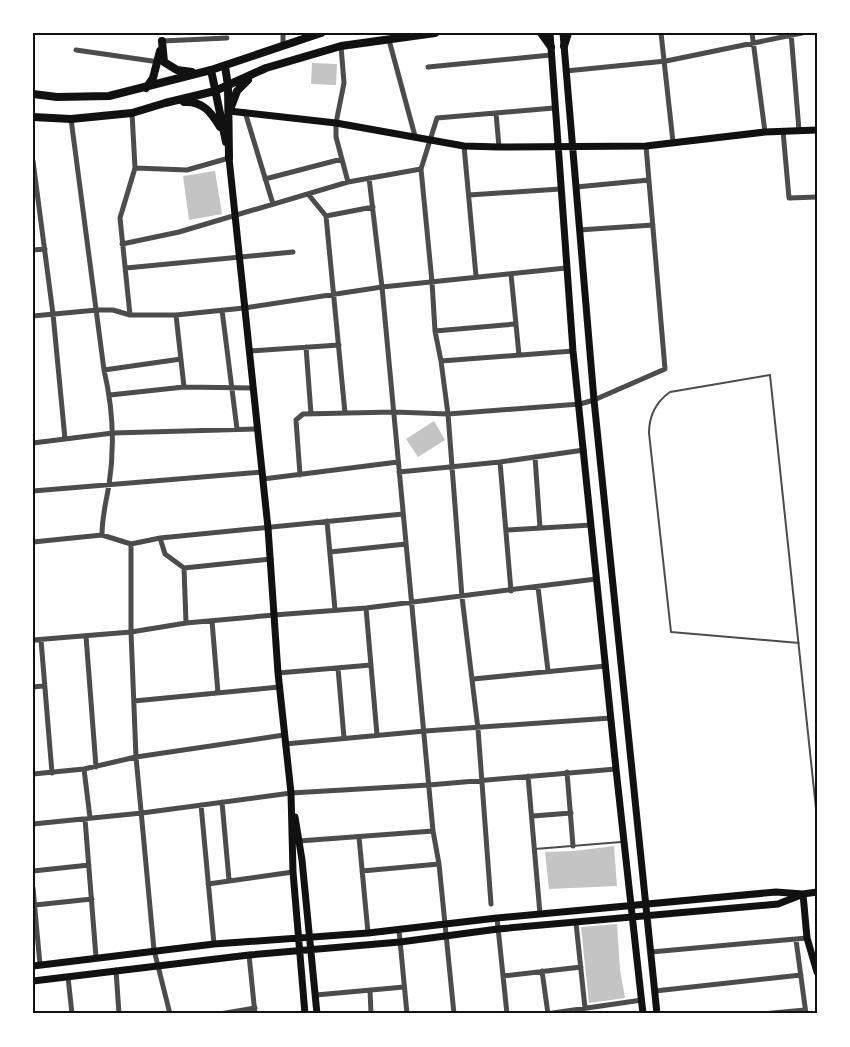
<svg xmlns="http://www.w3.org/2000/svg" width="850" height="1047" viewBox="0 0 850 1047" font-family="Lora,serif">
  <rect width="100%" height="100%" fill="#fff"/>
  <path fill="#c4c4c4" d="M312,63L337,64L336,85L311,84Z
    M215,171L222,214L189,220L183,176Z
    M434,421L445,440L418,457L406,439Z
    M614,846L617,886L549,889L545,852L574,851Z
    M617,924L620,970L625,998L589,1003L581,927Z"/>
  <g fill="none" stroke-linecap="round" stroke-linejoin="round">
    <path stroke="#4c4c4c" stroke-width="2" d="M799,643L671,632L649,433C649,415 656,402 670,392L770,375L817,818
      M535,849L621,842"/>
    <path stroke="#4c4c4c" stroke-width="5" d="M283,33V44
      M661,33L673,142
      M752,33L765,132
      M791,33L799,130
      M389,40L415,136
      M162,41L227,38
      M341,46L344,83L336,123V137L348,182
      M76,50L159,62
      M428,67L551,55
      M566,71L666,61L802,33
      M245,112L273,204
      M496,113L499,147
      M71,119L104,370C113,408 115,446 109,485C106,502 102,517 102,535L131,544V632L136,757L154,950L170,1014
      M783,131L789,198L817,197
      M464,146L476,276
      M33,161L53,314L65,439
      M135,168L187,170L229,158
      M369,178L382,287L433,831L439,864L454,1014
      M265,179L342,159
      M576,187L649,180
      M308,194L326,216L345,413
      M469,195L560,189
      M326,216L373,207
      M579,230L653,225
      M122,244L179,232L348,182L421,169
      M33,250L45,249
      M126,268L293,252
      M511,274L519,355
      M222,310L237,429
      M130,315L120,218L135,168L132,113
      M176,315L184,387
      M33,316L97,310H113L130,315H176L244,308L382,287L566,268
      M435,331L515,324
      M306,347L311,414
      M249,351L339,345
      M441,361L573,351
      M104,370L181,359
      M110,395L184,387L253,388
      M33,443L113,433L257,429
      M535,457L540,528
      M500,462L511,591
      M399,472L500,462L584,450
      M300,475L296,420L303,414L394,412L448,414L580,404L594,400L665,369L646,146
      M263,479L398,462
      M33,491L262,472
      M327,521L335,610
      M506,530L591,525
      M160,538L165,554L184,568L186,623
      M33,542L102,535
      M131,544L160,538L403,514
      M330,552L406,544
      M184,568L271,559
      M538,587L548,671
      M366,608L377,735
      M212,621L218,693
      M86,636L96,767
      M33,640L131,632L186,623L274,615L366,608L596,579
      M41,640L52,773
      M338,668L344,738
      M278,673L371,665
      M473,679L606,666
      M33,687L43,686
      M134,701L279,687
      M285,744L425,731L611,718
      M84,769L90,818
      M567,772L573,846
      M33,774L84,769L136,757L284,735
      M528,776L540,914
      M222,802L229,880
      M201,805L214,944
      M533,816L571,813
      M85,819L96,957
      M33,824L142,813L291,793L429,785L616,769
      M359,837L368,933
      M299,841L433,831
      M33,871L89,865
      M362,871L439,864
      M208,884L293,872
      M33,888L40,965
      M491,904L478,729L462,597L448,414L441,361L435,331L432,282L421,169L437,118L554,108
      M35,905L92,899
      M497,918L507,1014
      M576,923L585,1008
      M399,930L407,1014
      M796,940L806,1014
      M651,952L807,938
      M249,955L255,1014
      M116,970L119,1014
      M542,971L548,1014
      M503,976L581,967
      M68,977L72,1014
      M370,990L371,1014
      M655,991L801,975
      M316,995L404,987
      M220,1014L255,1008
      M546,1014L642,1000
      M762,1014L805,1010"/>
    <path stroke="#111" stroke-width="7" d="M550,33L573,351L616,769L643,1014
      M563,33L594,400L657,1014
      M229,111L336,123L464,146L499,147L646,146L765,132L817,130
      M229,158L268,528L278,673L291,793L293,872L305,1014
      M295,817L302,860L317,1014
      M803,894L807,938L817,972
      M33,966L214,944L368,933L497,918L776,892L803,894L817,892
      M33,981L249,955L400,942L498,929L778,904L801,895"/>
    <path stroke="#111" stroke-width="8" d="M541,33L551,47
      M162,41L164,62L177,70L192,72
      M564,46L568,33
      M225,66L228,86L229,158
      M211,70L226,142
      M146,88L153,78L160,51
      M33,94L57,97L109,96L211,70L321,33
      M184,102C203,101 211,112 220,127
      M231,107L237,91L248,80
      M33,117L71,119L132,113L165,103L215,91L266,68L341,46L435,33"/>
  </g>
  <rect width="850" height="1047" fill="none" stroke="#ffffff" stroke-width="69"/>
  <rect x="34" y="34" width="782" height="978" fill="none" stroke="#111" stroke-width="2"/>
</svg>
